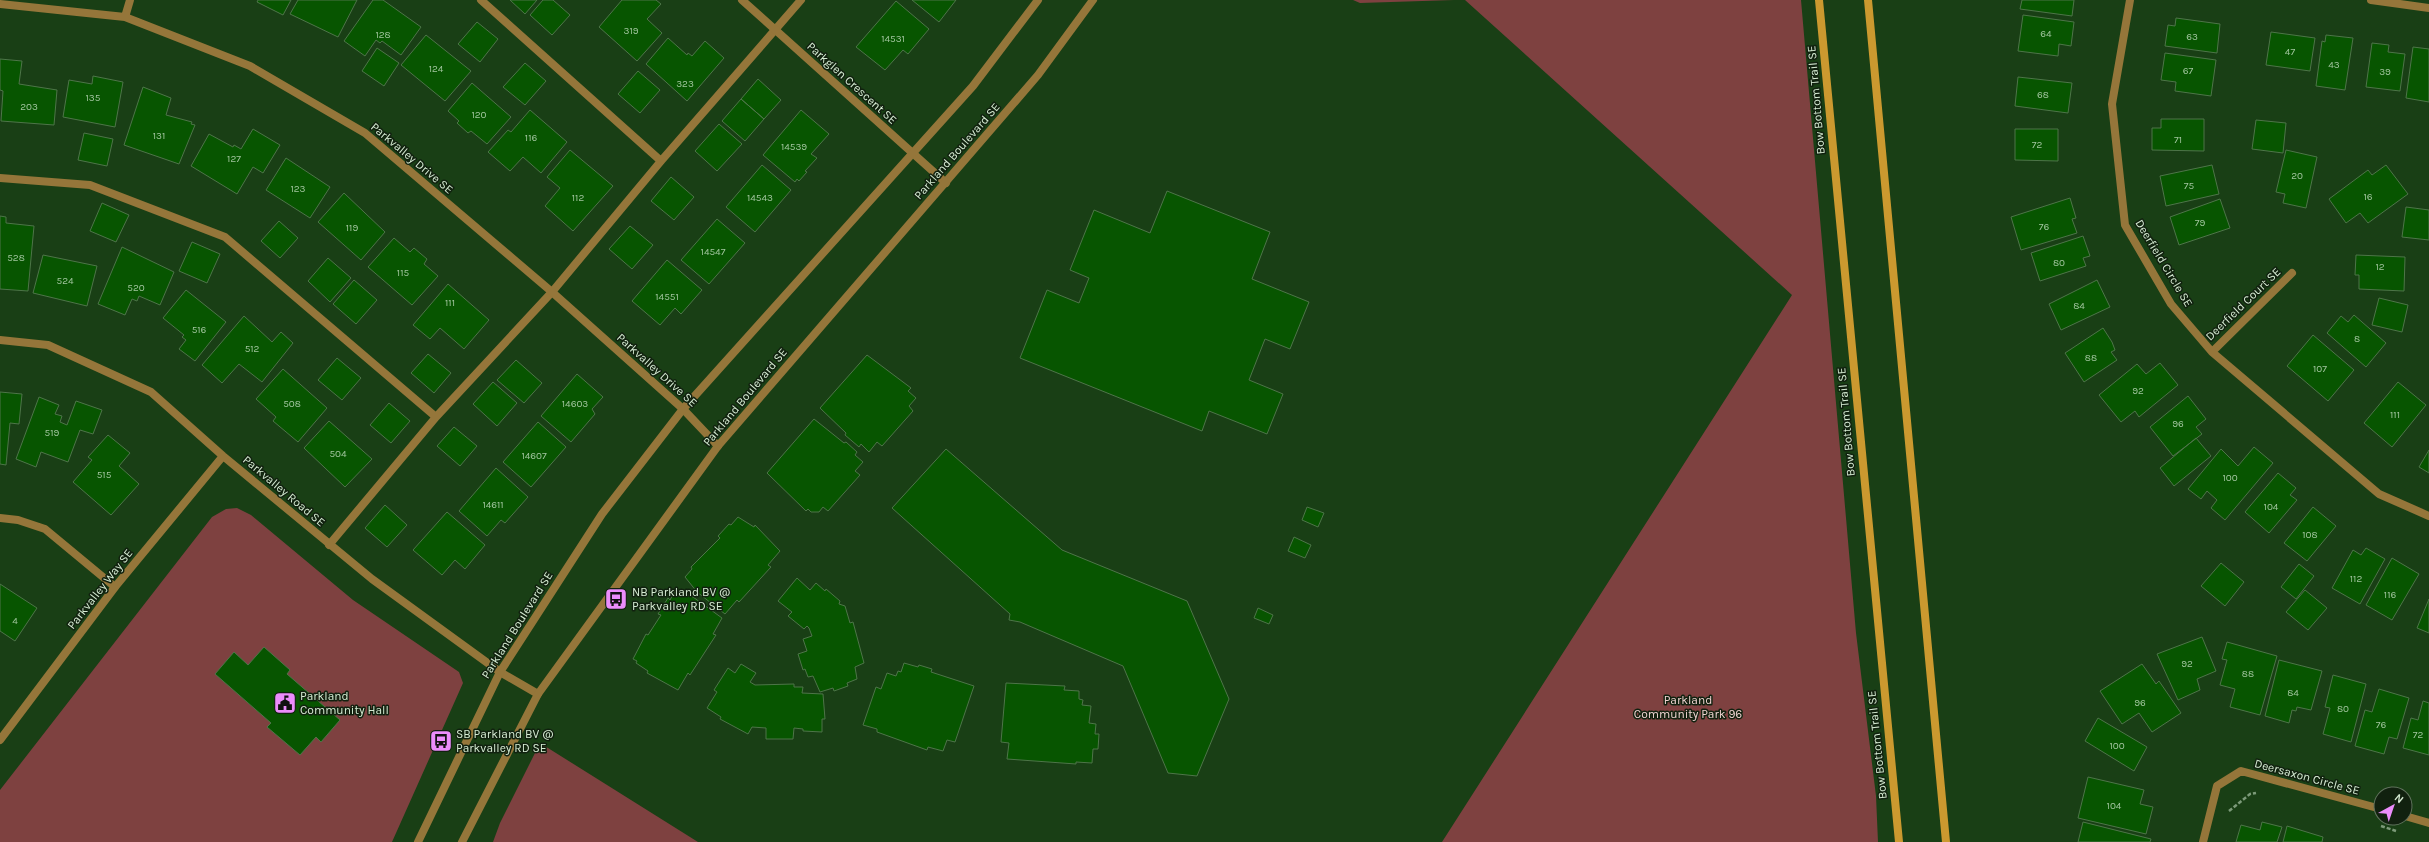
<svg xmlns="http://www.w3.org/2000/svg" width="2429" height="842" viewBox="0 0 2429 842" font-family="Karla,sans-serif">
  <rect width="100%" height="100%" fill="#193f15"/>
  <path fill="#7e4140" d="M1353,0H1454L1360,3Z
    M1465,0H1801L1856,633L1876,796L1878,842H1442L1792,295Z
    M237,508L251,515L353,600L459,672L463,683L392,842H0V790L212,517L226,509Z
    M540,743L698,842H493L500,823Z"/>
  <path fill="#075500" stroke="#4e7549" d="M258,0H291L283,15L257,2Z
    M298,0H357L338,37L290,14Z
    M373,0H383L421,27L401,55L382,41L380,43L376,40L365,56L344,41Z
    M510,0H537L525,14Z
    M543,0H553L570,15L552,35L530,15Z
    M622,0H656L661,4L647,19L662,33L637,61L599,27Z
    M912,0H956L939,22Z
    M2022,0H2074L2072,16L2020,9Z
    M896,1L929,29L908,54L903,50L885,70L856,47Z
    M2023,15L2074,22L2071,46L2059,44L2058,56L2018,51Z
    M2176,18L2220,24L2217,53L2165,46L2168,25L2175,26Z
    M477,22L498,39L480,62L458,44Z
    M2271,32L2315,38L2310,71L2266,65Z
    M426,35L471,71L445,101L401,65Z
    M2326,35L2353,38L2345,90L2316,86L2322,41L2325,42Z
    M668,38L687,55L688,53L692,56L705,41L724,58L687,101L646,64Z
    M2372,43L2389,45L2388,52L2405,54L2400,91L2366,87Z
    M2413,47L2429,49V102L2406,98Z
    M377,48L399,63L384,86L362,71Z
    M2165,53L2216,60L2211,96L2175,91L2176,82L2161,80Z
    M0,59L22,61L19,84L57,90L54,125L1,121L3,91L0,90Z
    M525,63L546,81L525,105L503,87Z
    M638,71L660,90L640,113L618,94Z
    M93,76L123,82L115,127L63,117L69,80L92,84Z
    M2018,77L2072,83L2068,113L2015,106Z
    M758,79L781,100L764,119L741,99Z
    M472,83L511,117L487,144L471,131L468,133L457,123L459,121L448,111Z
    M143,87L171,98L166,115L192,122L191,124L195,125L179,164L124,145Z
    M741,99L764,119L745,141L722,121Z
    M530,110L567,142L541,173L523,157L510,171L488,152L508,130L511,132Z
    M801,110L829,134L811,154L817,158L805,171L807,172L799,181L797,179L795,182L763,155Z
    M2161,119H2204V151L2152,150V128H2161Z
    M2256,120L2286,123L2283,153L2252,149Z
    M719,124L742,144L717,171L695,151Z
    M253,129L280,145L263,173L253,167L237,194L191,166L209,134L233,147L234,145L241,149Z
    M2015,129H2058V161L2015,160Z
    M84,133L113,139L107,166L78,160Z
    M570,150L613,186L573,231L545,206L560,188L547,177Z
    M2286,150L2317,157L2306,208L2283,203L2285,194L2276,192Z
    M286,158L330,187L310,218L266,190Z
    M762,165L791,190L755,232L726,207Z
    M2212,165L2219,194L2166,206L2160,176Z
    M2386,165L2408,194L2368,223L2360,213L2346,223L2329,199L2368,170L2372,175Z
    M671,177L694,197L674,220L651,201Z
    M1167,191L1270,232L1252,279L1309,302L1290,349L1265,339L1249,380L1283,394L1267,434L1209,411L1202,431L1020,358L1047,290L1079,303L1089,278L1070,270L1094,210L1150,233Z
    M344,193L385,232L361,260L318,222Z
    M2070,198L2076,218L2072,219L2077,233L2021,250L2011,217Z
    M2220,199L2230,228L2179,245L2170,217Z
    M102,203L129,215L116,242L90,231Z
    M2406,207L2429,210V240L2402,237Z
    M0,216L6,217V223L34,226L28,291L0,289Z
    M717,219L745,243L709,284L681,260Z
    M279,221L298,238L280,258L261,241Z
    M630,226L653,245L632,269L609,249Z
    M2083,236L2090,256L2083,258L2086,266L2040,281L2031,253Z
    M394,238L410,252L414,248L427,259L424,264L438,276L412,305L368,267Z
    M192,242L220,254L207,283L179,271Z
    M122,247L174,272L160,305L139,296L137,301L132,299L125,315L98,304Z
    M43,255L97,266L87,306L33,293Z
    M2356,255L2405,257L2404,291L2359,289V275H2355Z
    M328,258L351,278L330,302L308,281Z
    M667,260L702,290L681,314L675,308L660,325L632,301Z
    M354,280L377,300L356,324L333,304Z
    M2097,280L2110,307L2061,330L2049,304Z
    M448,284L489,320L464,349L440,328L430,339L413,325Z
    M186,290L226,322L195,361L179,349L186,340L182,337L184,335L163,318Z
    M2379,298L2408,305L2402,332L2372,325Z
    M2354,315L2386,343L2366,367L2327,333L2341,316L2348,322Z
    M244,316L272,342L281,332L293,343L262,382L239,364L222,383L202,365Z
    M2103,328L2112,342L2115,350L2111,352L2117,360L2084,382L2065,353Z
    M2313,335L2354,370L2328,401L2287,366Z
    M428,354L451,373L434,393L411,373Z
    M867,355L911,388L908,391L916,398L909,406L913,411L882,446L877,442L869,452L861,444L859,447L845,435L846,433L820,408Z
    M337,358L361,378L342,400L318,380Z
    M516,360L542,383L524,403L497,380Z
    M2160,363L2178,385L2139,417L2135,411L2121,422L2099,395L2137,364L2146,374Z
    M283,369L327,408L298,442L273,421L276,417L256,399Z
    M577,374L603,397L592,409L595,414L571,442L541,416Z
    M493,382L517,403L497,426L473,404Z
    M2398,382L2426,405L2392,447L2364,423Z
    M0,392L22,394L19,424L10,423L6,465L0,464Z
    M2188,396L2206,419L2196,427L2202,434L2173,456L2150,427Z
    M39,397L59,405L55,414L62,416L60,422L67,425L76,401L102,410L93,434L80,430L68,462L41,452L36,467L16,459Z
    M389,403L410,421L391,443L370,425Z
    M814,419L844,443L846,442L857,452L855,455L863,462L855,471L860,475L828,511L823,507L819,512H811L808,509L806,511L767,473Z
    M329,421L372,459L345,487L304,448Z
    M538,422L566,447L531,487L503,462Z
    M454,427L477,446L460,466L437,446Z
    M108,435L130,453L119,466L139,484L111,515L73,482L92,460L88,457Z
    M2196,438L2211,456L2174,486L2160,468Z
    M2254,447L2273,463L2225,520L2211,508L2217,500L2207,491L2201,499L2188,489L2221,449L2238,466Z
    M946,449L1062,550L1187,601L1229,699L1197,776L1168,773L1123,666L1020,622L1009,620L1010,614L892,508Z
    M2429,450V473L2419,467Z
    M496,468L528,497L505,523L501,520L487,536L459,511Z
    M2278,473L2296,488L2290,495L2297,500L2269,533L2245,512Z
    M385,505L407,525L387,547L365,528Z
    M1307,507L1324,513L1318,527L1302,520Z
    M2313,507L2336,526L2307,561L2284,543Z
    M447,512L485,545L465,569L455,560L442,575L413,550Z
    M738,517L754,527L755,525L780,551L768,565L771,567L739,602L737,600L725,614L697,592L685,577L692,569L691,567L720,538L718,536L729,524L731,525Z
    M1294,537L1311,545L1305,558L1288,551Z
    M2366,548L2385,559L2360,604L2332,588L2353,550L2361,555Z
    M2392,558L2419,574L2392,620L2366,605Z
    M2221,563L2244,582L2225,606L2201,586Z
    M2299,564L2314,576L2296,599L2281,587Z
    M797,578L810,590L816,583L825,591L826,589L840,601L839,604L845,606L850,623L853,622L864,663L855,667L857,679L847,683L848,686L834,691L833,688L820,692L813,676L808,677L805,669L803,670L798,654L807,651L803,639L812,636L809,628L807,626L804,629L788,616L792,612L778,601Z
    M0,584L37,608L15,641L0,631Z
    M2305,590L2327,608L2308,630L2286,612Z
    M675,591L693,597L722,618L713,634L716,635L690,675L688,673L678,690L647,673L648,671L636,663L637,661L633,659L646,634L648,635L661,615L658,614L668,598L670,600Z
    M2429,599V633L2417,628Z
    M1258,608L1273,615L1269,624L1254,618Z
    M2202,637L2216,671L2197,679L2200,690L2178,700L2157,654Z
    M2227,642L2277,656L2260,715L2230,707L2235,689L2220,685L2227,660L2222,659Z
    M264,647L290,670L287,674L340,720L321,742L316,737L300,755L267,727L271,723L215,674L234,652L248,665Z
    M2279,660L2322,671L2311,710L2297,707L2296,711L2292,710L2289,723L2265,716Z
    M904,663L918,667L919,665L932,669L931,672L974,686L955,742L947,740L943,751L928,747L927,750L877,732V729L863,725L876,687L881,689L887,673L896,676L898,671L901,672Z
    M741,664L756,673L750,682L755,685L794,684V687H803L802,693L823,694L825,719H822V732L803,731V729L794,728L793,739H766V728L752,727L748,734L720,719L721,717L707,708L717,692L714,690L728,668L735,673Z
    M2142,664L2156,684L2159,681L2181,713L2152,732L2139,713L2122,724L2100,691Z
    M2333,675L2366,684L2351,742L2323,734L2330,708L2325,707Z
    M1006,683L1065,686L1064,690L1079,691V699L1083,700L1082,705L1091,706L1089,723L1096,724L1095,734H1099L1098,749H1093L1092,763L1076,762V764L1007,759L1009,743L1001,742Z
    M2379,689L2409,698L2397,739L2389,737L2384,754L2355,746L2365,710L2372,712Z
    M2423,701L2429,703V755L2403,748L2411,718L2418,720Z
    M2098,718L2147,747L2134,771L2085,741Z
    M2088,777L2144,790L2140,804L2153,807L2146,834L2078,818Z
    M2083,822L2151,839L2150,842H2078Z
    M2262,822L2282,827L2277,842H2236L2241,825L2260,830Z
    M2287,826L2323,837L2322,842H2283Z"/>
  <g fill="none" stroke-linecap="round" stroke-linejoin="round">
    <path stroke="#7c9a79" stroke-width="2.5" stroke-dasharray="4 2" stroke-linecap="butt" d="M2229,811L2250,794L2256,793
      M2381,826L2396,831"/>
    <path stroke="#95763a" stroke-width="8" d="M481,0L661,161
      M0,178L90,185L225,237L436,417
      M0,518L18,520L45,529L115,587
      M329,545L436,417L552,292L661,161L801,0"/>
    <path stroke="#95763a" stroke-width="8" d="M742,0L946,183
      M2130,0L2112,104L2125,225L2171,304L2212,352L2379,494L2429,516
      M2371,0L2429,8
      M0,4L125,17L250,66L365,133L552,292L683,409L718,446
      M125,17L130,0
      M0,340L48,345L151,392L223,456L372,579L500,672L538,694
      M2212,352L2292,273
      M0,740L115,587L223,456
      M2405,816L2429,823
      M2203,842L2217,786L2241,771L2381,809"/>
    <path stroke="#95763a" stroke-width="8" d="M418,842L500,672L602,514L683,409L973,86L1038,0
      M462,842L538,694L718,446L1038,75L1093,0"/>
    <path stroke="#cb992f" stroke-width="8" d="M1819,0L1899,842
      M1868,0L1946,842"/>
  </g>
  <defs>
    <g id="bus-square" transform="scale(1.15)"><rect x="-9" y="-9" width="18" height="18" rx="4" fill="#eb8dfb" stroke="#11210f"/><path d="M-5-6H5V4H4V6H2V4H-2V6H-4V4H-5ZM-3.5-4V0h7V-4ZM-3.5 1.2v1.5H-2V1.2ZM2 1.2v1.5H3.5V1.2Z" fill="#111"/></g>
    <g id="civic-square" transform="scale(1.15)"><rect x="-9" y="-9" width="18" height="18" rx="4" fill="#eb8dfb" stroke="#11210f"/><path d="M-.6-6.5H3V-4.5H.6V-3L4-1V1h2V6H-6V1h2V-1L-.6-3ZM-1.2 2.5V6h2.4V2.5Z" fill="#111"/></g>
  </defs>
  <g fill-rule="evenodd">
    <use href="#bus-square" x="616" y="599"/>
    <use href="#civic-square" x="285" y="703"/>
    <use href="#bus-square" x="441" y="741"/>
  </g>
  <g text-anchor="middle" stroke-width="3" stroke-linejoin="round" paint-order="stroke">
    <g font-size="10" fill="#a2c69e">
      <text x="631" y="34">319</text>
      <text x="2046" y="37">64</text>
      <text x="383" y="38">128</text>
      <text x="2192" y="40">63</text>
      <text x="893" y="42">14531</text>
      <text x="2290" y="55">47</text>
      <text x="2334" y="68">43</text>
      <text x="436" y="72">124</text>
      <text x="2188" y="74">67</text>
      <text x="2385" y="75">39</text>
      <text x="685" y="87">323</text>
      <text x="2043" y="98">68</text>
      <text x="93" y="101">135</text>
      <text x="29" y="110">203</text>
      <text x="479" y="118">120</text>
      <text x="159" y="139">131</text>
      <text x="531" y="141">116</text>
      <text x="2178" y="143">71</text>
      <text x="2037" y="148">72</text>
      <text x="794" y="150">14539</text>
      <text x="234" y="162">127</text>
      <text x="2297" y="179">20</text>
      <text x="2189" y="189">75</text>
      <text x="298" y="192">123</text>
      <text x="2368" y="200">16</text>
      <text x="578" y="201">112</text>
      <text x="760" y="201">14543</text>
      <text x="2200" y="226">79</text>
      <text x="2044" y="230">76</text>
      <text x="352" y="231">119</text>
      <text x="713" y="255">14547</text>
      <text x="16" y="261">528</text>
      <text x="2059" y="266">80</text>
      <text x="2380" y="270">12</text>
      <text x="403" y="276">115</text>
      <text x="65" y="284">524</text>
      <text x="136" y="291">520</text>
      <text x="667" y="300">14551</text>
      <text x="450" y="306">111</text>
      <text x="2079" y="309">84</text>
      <text x="199" y="333">516</text>
      <text x="2357" y="342">8</text>
      <text x="252" y="352">512</text>
      <text x="2091" y="361">88</text>
      <text x="2320" y="372">107</text>
      <text x="2138" y="394">92</text>
      <text x="292" y="407">508</text>
      <text x="575" y="407">14603</text>
      <text x="2395" y="418">111</text>
      <text x="2178" y="427">96</text>
      <text x="52" y="436">519</text>
      <text x="338" y="457">504</text>
      <text x="534" y="459">14607</text>
      <text x="104" y="478">515</text>
      <text x="2230" y="481">100</text>
      <text x="493" y="508">14611</text>
      <text x="2271" y="510">104</text>
      <text x="2310" y="538">108</text>
      <text x="2356" y="582">112</text>
      <text x="2390" y="598">116</text>
      <text x="15" y="624">4</text>
      <text x="2187" y="667">92</text>
      <text x="2248" y="677">88</text>
      <text x="2293" y="696">84</text>
      <text x="2140" y="706">96</text>
      <text x="2343" y="712">80</text>
      <text x="2381" y="728">76</text>
      <text x="2418" y="738">72</text>
      <text x="2117" y="749">100</text>
      <text x="2114" y="809">104</text>
    </g>
    <g font-size="12" fill="#d6ecd3" stroke="#11210f">
      <text transform="translate(852 83) rotate(42)" y="4">Parkglen Crescent SE</text>
      <text transform="translate(1816 100) rotate(-95)" y="4">Bow Bottom Trail SE</text>
      <text transform="translate(957 151) rotate(-49)" y="4">Parkland Boulevard SE</text>
      <text transform="translate(412 158) rotate(40)" y="4">Parkvalley Drive SE</text>
      <text transform="translate(2164 263) rotate(59)" y="4">Deerfield Circle SE</text>
      <text transform="translate(2243 304) rotate(-44)" y="4">Deerfield Court SE</text>
      <text transform="translate(657 370) rotate(42)" y="4">Parkvalley Drive SE</text>
      <text transform="translate(745 397) rotate(-50)" y="4">Parkland Boulevard SE</text>
      <text transform="translate(1846 422) rotate(-95)" y="4">Bow Bottom Trail SE</text>
      <text transform="translate(284 491) rotate(40)" y="4">Parkvalley Road SE</text>
      <text transform="translate(100 589) rotate(-52)" y="4">Parkvalley Way SE</text>
      <text transform="translate(517 625) rotate(-58)" y="4">Parkland Boulevard SE</text>
      <text transform="translate(1877 745) rotate(-96)" y="4">Bow Bottom Trail SE</text>
      <text transform="translate(2307 777) rotate(15)" y="4">Deersaxon Circle SE</text>
    </g>
    <g font-size="12" fill="#d6ecd3" stroke="#11210f" text-anchor="start">
      <text x="632" y="596">NB Parkland BV @<tspan x="632" dy="14">Parkvalley RD SE</tspan></text>
      <text x="300" y="700">Parkland<tspan x="300" dy="14">Community Hall</tspan></text>
      <text x="456" y="738">SB Parkland BV @<tspan x="456" dy="14">Parkvalley RD SE</tspan></text>
    </g>
    <g font-size="12" fill="#f1d4d2" stroke="#11210f">
      <text x="1688" y="704">Parkland<tspan x="1688" dy="14">Community Park 96</tspan></text>
    </g>
  </g>
  <g transform="translate(2393 806) rotate(40)"><circle r="19" fill="#11210f" stroke="#60725d"/>
  <path d="M0-3L7 15L0 10L-7 15Z" fill="#eb8dfb"/>
  <text y="-6" font-size="11" font-weight="bold" text-anchor="middle" fill="#d6ecd3">N</text>
  </g>
</svg>
